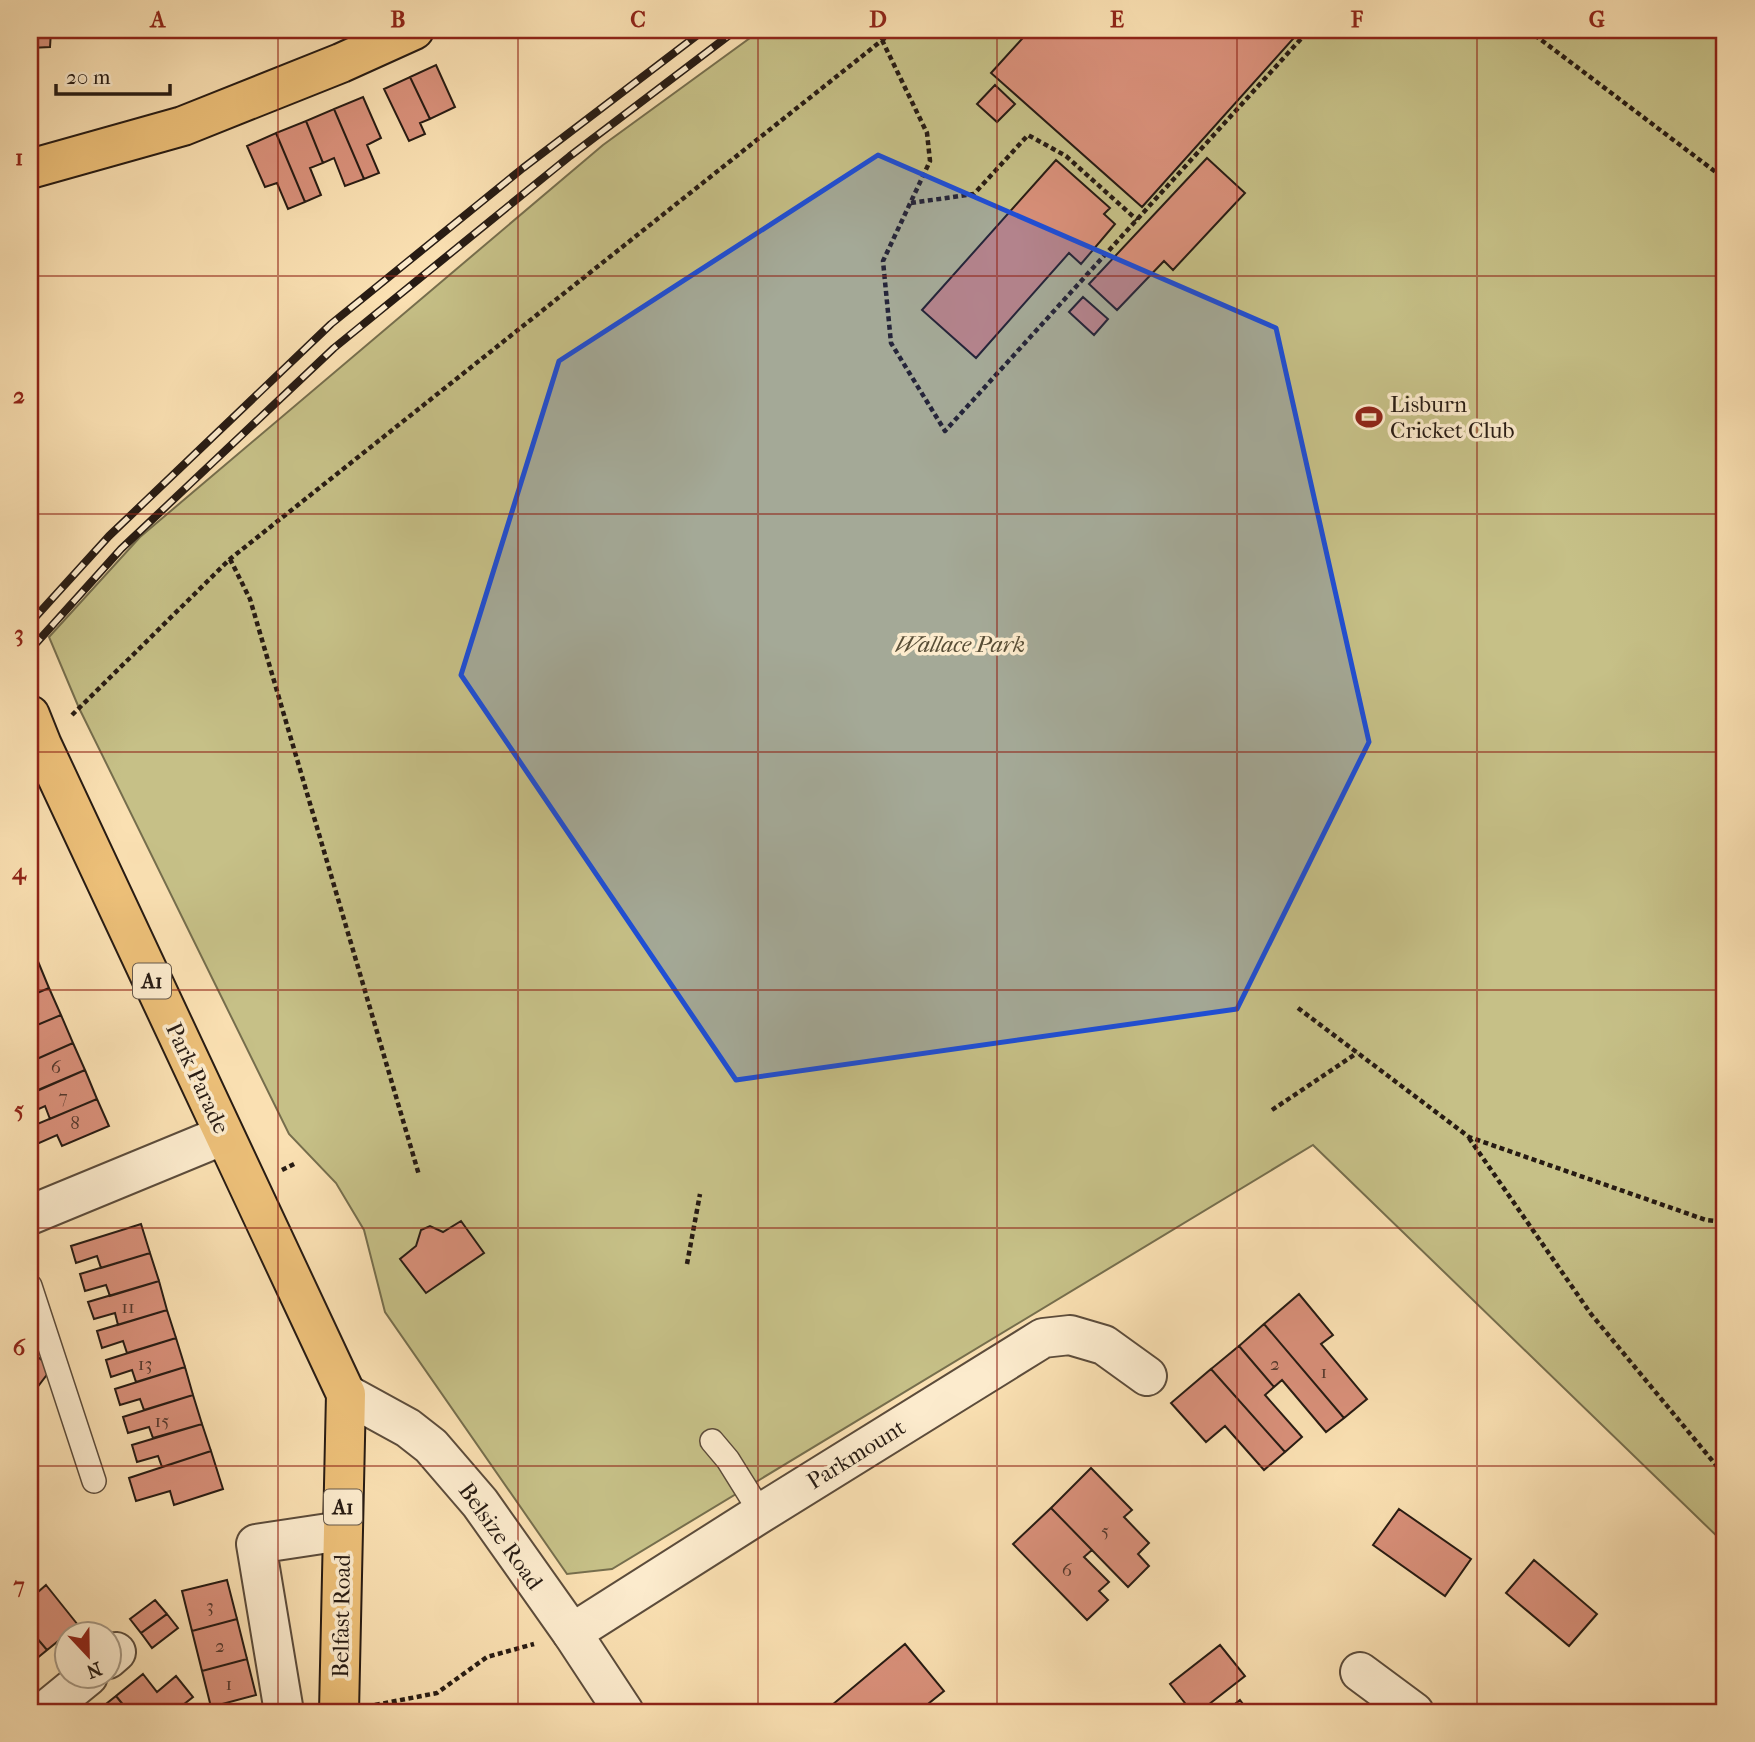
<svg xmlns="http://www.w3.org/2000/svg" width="1755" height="1742" viewBox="0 0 1755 1742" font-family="'IM FELL French Canon',serif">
  <rect width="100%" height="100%" fill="#fae0b2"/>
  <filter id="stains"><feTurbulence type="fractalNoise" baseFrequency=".00286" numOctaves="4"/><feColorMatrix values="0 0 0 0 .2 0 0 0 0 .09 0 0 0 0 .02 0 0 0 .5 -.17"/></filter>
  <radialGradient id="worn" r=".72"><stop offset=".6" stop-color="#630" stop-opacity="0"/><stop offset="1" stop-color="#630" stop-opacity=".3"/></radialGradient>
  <path fill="#c6c087" stroke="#766e4d" stroke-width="2" d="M761,30H1725V1544L1313,1145L612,1569L567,1574L385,1312L364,1230L336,1183L289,1134L79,708L49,637L140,537L603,145Z"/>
  <path fill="#d9907a" stroke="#271b13" stroke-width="2" d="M30,30L51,31L50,47L30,48Z
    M1030,30H1301L1142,207L991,73Z
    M436,65L455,107L430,119L410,77Z
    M410,77L430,119L420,123L425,134L409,141L384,89Z
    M995,85L1015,104L997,122L977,104Z
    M363,97L381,138L367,145L379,173L364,179L334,109Z
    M334,109L364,179L345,186L334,158L323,163L306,121Z
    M306,121L323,163L310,168L321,195L305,202L276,133Z
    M276,133L305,202L288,209L277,183L265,187L247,146Z
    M1207,158L1245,193L1173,270L1164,261L1117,310L1089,284Z
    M1056,160L1110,208L1104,214L1115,224L1081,264L1069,253L976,358L922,310Z
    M1083,297L1108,319L1094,335L1069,312Z
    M37,959L49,988L30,996V962Z
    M49,988L61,1015L30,1028V996Z
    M61,1015L73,1043L30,1062V1028Z
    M73,1043L85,1070L38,1090L33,1079L30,1081V1062Z
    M85,1070L97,1099L50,1119L45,1106L30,1113V1094Z
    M97,1099L109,1126L62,1146L57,1135L37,1144L30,1127Z
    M461,1221L484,1253L426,1293L400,1259L416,1246L421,1230L430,1226L443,1232Z
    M141,1224L150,1253L101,1268L97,1256L76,1263L71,1246Z
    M150,1253L159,1281L110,1296L106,1285L85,1291L80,1274Z
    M159,1281L167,1310L118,1325L115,1313L94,1319L88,1302Z
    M1299,1294L1333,1335L1321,1344L1367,1399L1344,1418L1264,1324Z
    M167,1310L176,1338L127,1353L123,1341L102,1348L97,1331Z
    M1264,1324L1344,1418L1326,1432L1282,1380L1274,1387L1239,1346Z
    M176,1338L185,1367L136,1382L132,1370L111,1377L106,1360Z
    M1239,1346L1274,1387L1265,1395L1302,1437L1285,1452L1211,1369Z
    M30,1351L52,1368L36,1389L30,1384Z
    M185,1367L193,1395L144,1410L140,1399L120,1405L115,1389Z
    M1211,1369L1285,1452L1264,1470L1225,1426L1206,1442L1171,1403Z
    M193,1395L202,1424L153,1438L149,1427L128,1433L123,1417Z
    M202,1424L211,1451L162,1467L158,1456L137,1462L132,1445Z
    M211,1451L223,1489L174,1505L170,1491L136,1501L129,1478Z
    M1091,1468L1132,1510L1124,1517L1149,1543L1138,1554L1149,1566L1128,1587L1051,1508Z
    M1051,1508L1092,1550L1084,1557L1109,1582L1099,1591L1108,1600L1087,1620L1013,1544Z
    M1399,1509L1471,1559L1445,1596L1373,1545Z
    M1534,1560L1597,1614L1569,1646L1506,1593Z
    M227,1580L237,1619L192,1631L182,1591Z
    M46,1585L78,1625L47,1650L30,1630V1599Z
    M155,1600L167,1614L141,1633L130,1619Z
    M167,1614L178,1628L152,1648L141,1633Z
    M237,1619L247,1659L202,1671L192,1631Z
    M30,1630L47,1650L30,1664Z
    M905,1644L944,1691L918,1712H828L826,1710Z
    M1220,1645L1245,1676L1199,1712H1192L1170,1684Z
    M247,1659L256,1695L211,1707L202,1671Z
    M143,1674L157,1692L176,1676L193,1697L174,1712H129L116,1696Z
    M116,1696L129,1712H96Z
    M1240,1700L1249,1712H1225Z"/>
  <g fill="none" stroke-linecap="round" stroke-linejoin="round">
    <g stroke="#5c4c3b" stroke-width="26">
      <path id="service" d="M30,1286L94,1481
        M712,1441L728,1460L761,1513"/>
    </g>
    <g stroke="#5c4c3b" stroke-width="42">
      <path id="minor" d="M30,1215L224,1135
        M572,1633L761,1513L1043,1338L1070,1335L1104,1345L1147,1376
        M108,1659L116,1652
        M1360,1672L1414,1712
        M44,1712L88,1676
        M284,1712L256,1544L342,1531"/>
    </g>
    <g stroke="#5c4c3b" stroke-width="42">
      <path id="tertiary" d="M346,1394L408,1428L431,1446L480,1503L572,1633L624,1712"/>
    </g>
    <g stroke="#271b13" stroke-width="42">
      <path id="primary" d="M30,169L183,126L341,63L414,30"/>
    </g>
    <g stroke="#271b13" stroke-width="42">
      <path id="trunk" d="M30,715L42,745L346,1394L339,1712"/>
    </g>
    <path stroke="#271b13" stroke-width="4.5" stroke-dasharray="5 3.5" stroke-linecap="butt" d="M1528,30L1725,179
      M882,40L927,133L930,161L883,261L891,343L945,431L1309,30
      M911,203L974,194L1028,135L1066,156L1137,220
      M230,559L250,599L419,1175
      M72,715L230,559L895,30
      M1298,1008L1469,1137L1706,1220L1725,1222
      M1272,1110L1357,1053
      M1469,1138L1591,1314L1725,1476
      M282,1170L296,1163
      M687,1264L700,1194
      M375,1705L437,1693L487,1657L534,1644"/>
    <use href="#service" stroke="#fcebcd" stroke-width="23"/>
    <use href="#minor" stroke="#fcebcd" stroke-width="38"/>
    <use href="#tertiary" stroke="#fcebcd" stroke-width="38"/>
    <use href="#primary" stroke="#edc079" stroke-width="38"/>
    <use href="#trunk" stroke="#edc079" stroke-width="38"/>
    <g stroke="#271b13" stroke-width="8">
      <path id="rail" d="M30,623L109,536L331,324L523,168L704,30
        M30,650L121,549L334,348L570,156L736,30"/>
    </g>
    <use href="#rail" stroke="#fcebcd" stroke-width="5" stroke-dasharray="16" stroke-linecap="butt"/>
  </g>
  <path fill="#1d4ed8" fill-opacity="0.2" stroke="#1d4ed8" stroke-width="5" stroke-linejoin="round" d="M878,155L1276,328L1369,742L1237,1009L736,1080L461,675L559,361Z"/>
  <path fill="none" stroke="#8f2418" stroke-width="2" stroke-opacity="0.55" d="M278,30V1712M518,30V1712M758,30V1712M997,30V1712M1237,30V1712M1477,30V1712M30,276H1725M30,514H1725M30,752H1725M30,990H1725M30,1228H1725M30,1466H1725"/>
  <defs>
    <g id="stadium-bare" transform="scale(2.1)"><path d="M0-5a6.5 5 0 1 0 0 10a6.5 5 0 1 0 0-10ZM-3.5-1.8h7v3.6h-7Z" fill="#8f2418" stroke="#fcebcd" stroke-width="2.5" paint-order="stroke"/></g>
  </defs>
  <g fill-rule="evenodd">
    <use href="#stadium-bare" x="1369" y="417"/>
  </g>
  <g text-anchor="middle" stroke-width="7" stroke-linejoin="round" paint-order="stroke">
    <g font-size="19" fill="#54382d">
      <text x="56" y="1073">6</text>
      <text x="63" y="1103">7</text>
      <text x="75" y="1129">8</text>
      <text x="128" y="1313">11</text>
      <text x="145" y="1370">13</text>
      <text x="1275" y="1370">2</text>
      <text x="1324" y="1378">1</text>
      <text x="162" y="1427">15</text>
      <text x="1105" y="1537">5</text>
      <text x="1067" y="1576">6</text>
      <text x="210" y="1612">3</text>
      <text x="220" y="1652">2</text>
      <text x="229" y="1690">1</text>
    </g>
    <g fill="#fcebcd" stroke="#67594b" stroke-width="2">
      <rect x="133" y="963.5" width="38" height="35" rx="5"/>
      <rect x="324" y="1489.5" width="38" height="35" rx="5"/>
    </g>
    <g font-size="21" font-weight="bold" fill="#271b13">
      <text x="152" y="988">A1</text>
      <text x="343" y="1514">A1</text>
    </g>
    <g font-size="23" fill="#271b13" stroke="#fcebcd" text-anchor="start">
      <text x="1390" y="412">Lisburn<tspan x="1390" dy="26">Cricket Club</tspan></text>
    </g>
    <g font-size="23" font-style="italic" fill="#574d36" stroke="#fcebcd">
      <text x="960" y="652">Wallace Park</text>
    </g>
    <g font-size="23" fill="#271b13" stroke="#fcebcd">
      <text transform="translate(198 1078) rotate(65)" y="8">Park Parade</text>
      <text transform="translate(856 1454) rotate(-32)" y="8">Parkmount</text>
      <text transform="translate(501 1536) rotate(54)" y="8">Belsize Road</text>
      <text transform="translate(341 1616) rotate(-89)" y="8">Belfast Road</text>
    </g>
  </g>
  <rect width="1755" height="1742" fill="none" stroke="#fae0b2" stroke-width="77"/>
  <g transform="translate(88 1655) rotate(158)"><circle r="33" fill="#fcebcd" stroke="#a79883" stroke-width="2"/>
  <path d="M0-5L12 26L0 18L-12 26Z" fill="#8f2418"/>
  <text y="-10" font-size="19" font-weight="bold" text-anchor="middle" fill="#271b13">N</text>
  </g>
  <path d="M56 84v10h114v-10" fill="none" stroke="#271b13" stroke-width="3.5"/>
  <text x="66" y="84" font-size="21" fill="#271b13" stroke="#fcebcd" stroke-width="5" paint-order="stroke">20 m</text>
  <rect x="38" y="38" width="1678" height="1666" fill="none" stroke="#8f2418" stroke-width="2.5"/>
  <g font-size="23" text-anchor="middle" font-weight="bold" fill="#8f2418">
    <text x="158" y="27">A</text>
    <text x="398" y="27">B</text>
    <text x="638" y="27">C</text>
    <text x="878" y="27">D</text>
    <text x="1117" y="27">E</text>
    <text x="1357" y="27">F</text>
    <text x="1597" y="27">G</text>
    <text x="19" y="165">1</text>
    <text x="19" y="403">2</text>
    <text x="19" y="641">3</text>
    <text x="19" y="879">4</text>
    <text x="19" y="1117">5</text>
    <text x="19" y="1355">6</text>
    <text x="19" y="1593">7</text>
  </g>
  <rect width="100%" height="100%" filter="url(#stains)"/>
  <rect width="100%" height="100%" fill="url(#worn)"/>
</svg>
